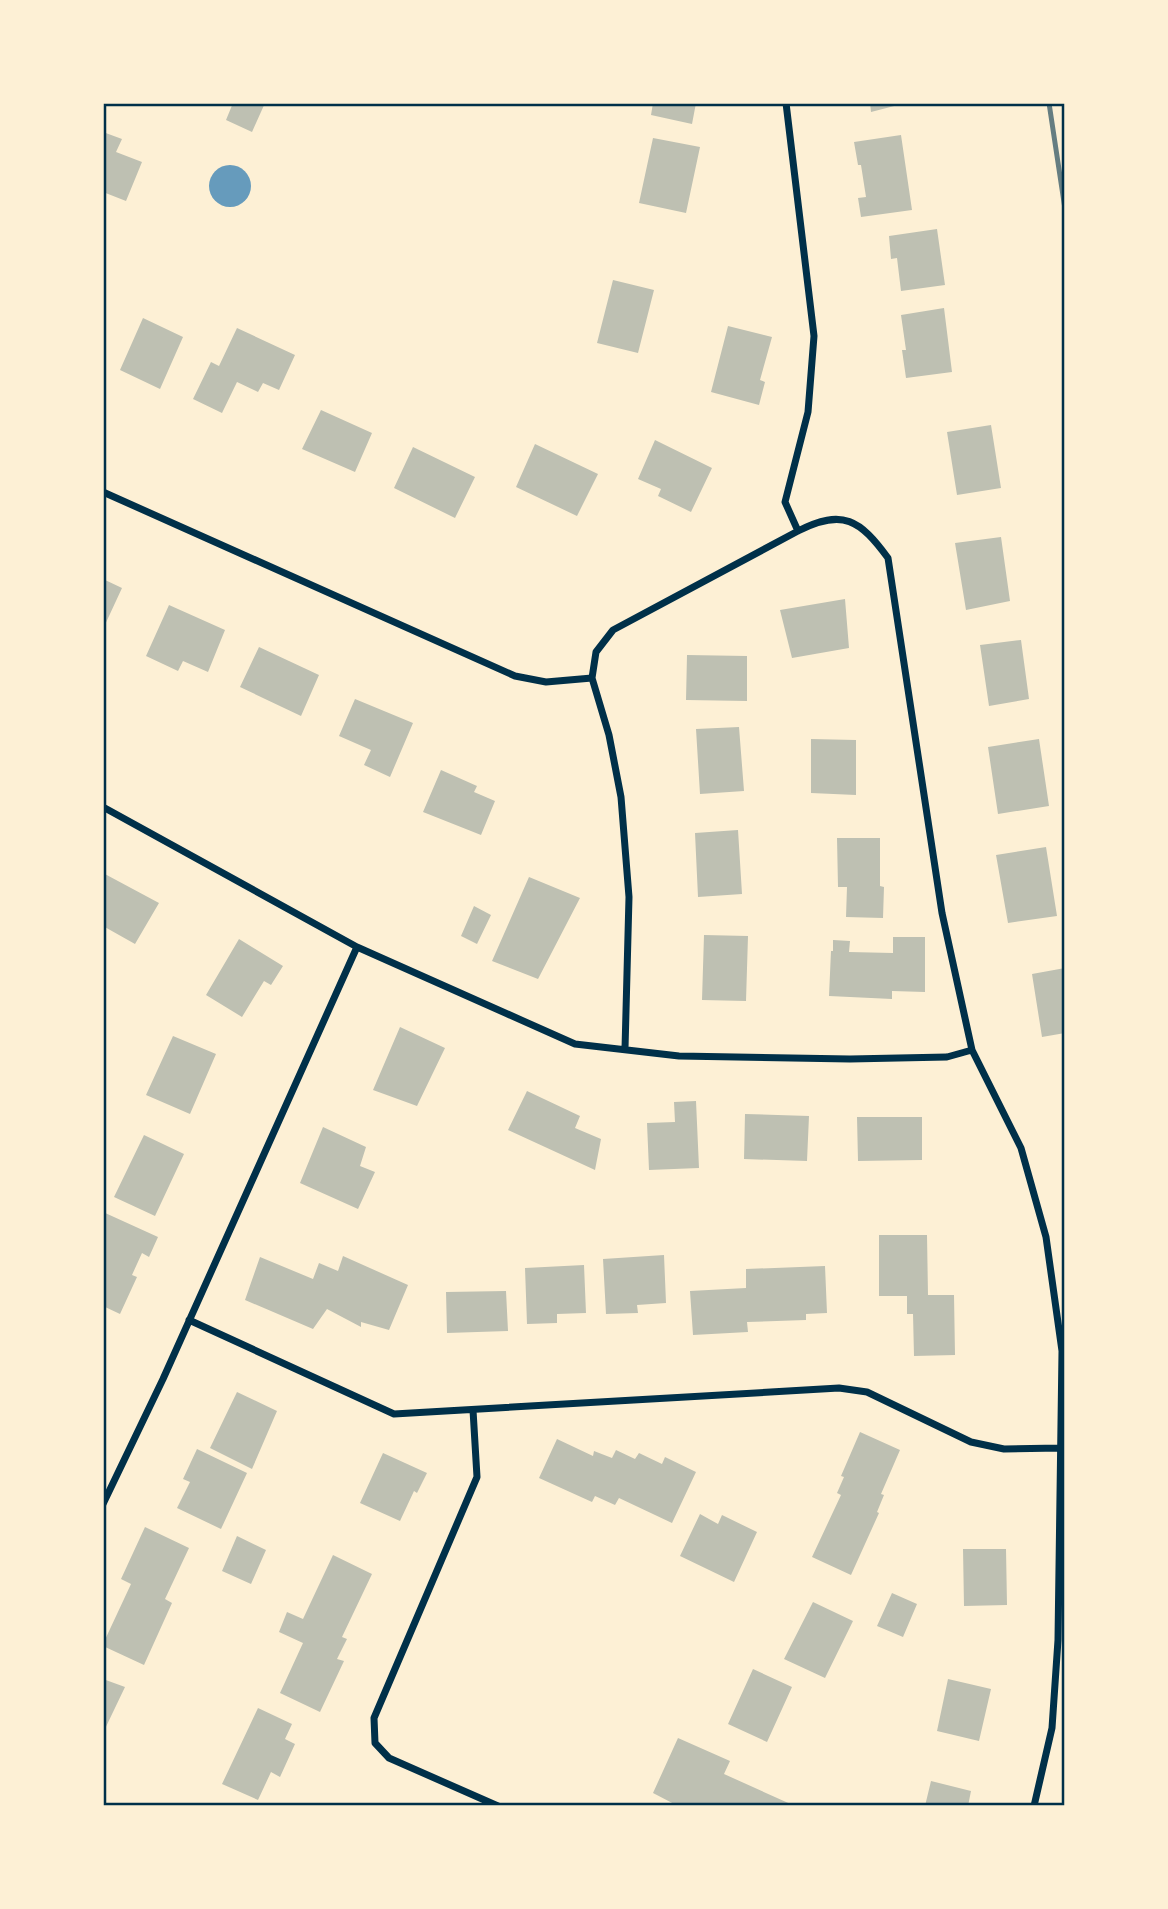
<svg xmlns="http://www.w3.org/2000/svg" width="1168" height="1909" viewBox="0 0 1168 1909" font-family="'Source Serif 4',serif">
  <rect width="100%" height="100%" fill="#fdf0d5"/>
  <path fill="#669bbc" d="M209 186a21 21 0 1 1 42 0a21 21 0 1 1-42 0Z"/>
  <path fill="#bec0b2" d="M233,103H265L252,132L226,120Z
    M653,103H696L692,124L651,115Z
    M870,103H902V104L871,112Z
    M103,132L122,139L116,152L142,162L126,201L103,192Z
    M901,135L912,210L861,217L858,198L866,197L861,165H858L854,142Z
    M653,138L700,147L686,213L639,203Z
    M937,229L945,285L901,291L897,258L891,259L889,236Z
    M613,280L654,290L638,353L597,343Z
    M944,308L952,372L906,378L902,350H906L901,315Z
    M143,318L183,337L160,389L120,370Z
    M728,326L772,337L760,380L765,382L759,405L711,392Z
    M237,328L295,355L279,390L263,383L258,392L237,382L222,413L193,399L211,362L219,366Z
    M321,410L372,433L355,472L302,449Z
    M991,425L1001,488L957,495L947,432Z
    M655,440L712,468L691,512L658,496L661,489L638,479Z
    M535,444L598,474L577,516L516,487Z
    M413,447L475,477L455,518L394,488Z
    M1001,537L1010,601L966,610L955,543Z
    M103,579L122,588L103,629Z
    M845,599L849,648L792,658L780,610Z
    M169,605L225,630L208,672L183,661L178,671L146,656Z
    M1021,640L1029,699L989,706L980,645Z
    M259,647L319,675L301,716L240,687Z
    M687,655L747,656V701L686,700Z
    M355,699L413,723L390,777L364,765L371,750L339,736Z
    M739,727L744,791L700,794L696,729Z
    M811,739L856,740V795L811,793Z
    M1039,739L1049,806L998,814L988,747Z
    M441,770L477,786L474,792L495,801L481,835L423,812Z
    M738,830L742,894L698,897L695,833Z
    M837,838H880V886L884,887L883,918L846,917L847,887H838Z
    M1046,847L1057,916L1008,923L996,855Z
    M103,873L159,903L135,944L103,926Z
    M529,877L580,898L538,979L492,961Z
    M474,906L491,915L477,944L461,936Z
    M704,935L748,936L746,1001L702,1000Z
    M893,937H925V992L892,991V999L829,996L831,951H833V940L850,941L849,952L893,953Z
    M239,939L283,966L271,985L264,981L242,1017L206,995Z
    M1065,968V1033L1042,1037L1032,974Z
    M400,1027L445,1048L417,1106L373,1090Z
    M173,1036L216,1054L190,1114L146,1095Z
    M527,1091L580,1116L575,1128L601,1139L595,1170L508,1130Z
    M696,1101L699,1168L649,1170L647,1123L675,1122L674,1102Z
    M745,1114L809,1116L807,1161L744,1159Z
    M857,1117H922V1160L858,1161Z
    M323,1127L366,1147L360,1166L375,1172L358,1209L300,1183Z
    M144,1135L184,1154L155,1216L114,1197Z
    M103,1212L158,1237L149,1257L142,1253L132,1275L137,1277L120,1314L103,1306Z
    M879,1235H927L928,1295H954L955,1355L914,1356L913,1314H907V1296H879Z
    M664,1255L666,1303L637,1305L638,1313L606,1314L603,1259Z
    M343,1256L408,1285L389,1330L361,1322V1327L327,1309L313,1329L245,1300L260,1257L313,1279L319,1263L338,1271Z
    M584,1265L586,1313L557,1314V1323L527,1324L525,1268Z
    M825,1266L827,1313L806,1314V1320L747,1322L748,1332L693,1335L690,1291L746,1288V1269Z
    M506,1291L508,1331L447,1333L446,1292Z
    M237,1392L277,1411L252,1469L210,1448Z
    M860,1432L900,1450L881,1494L884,1495L877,1512L879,1513L851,1575L812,1557L841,1495L837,1493L844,1477L841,1476Z
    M557,1439L593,1456L594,1451L612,1458L616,1450L635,1459L639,1453L662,1464L665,1457L696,1472L672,1523L619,1498L615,1505L595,1496L592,1502L539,1478Z
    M197,1449L247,1473L221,1529L177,1508L190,1482L183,1479Z
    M383,1453L427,1473L417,1493L414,1491L400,1521L360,1503Z
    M700,1514L718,1524L722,1515L757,1532L734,1582L680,1556Z
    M145,1527L189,1548L165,1599L172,1603L144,1665L103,1646V1644L131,1584L121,1579Z
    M237,1536L266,1550L251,1584L222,1571Z
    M963,1549H1006L1007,1605L964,1606Z
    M333,1555L372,1574L342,1637L347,1639L337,1659L344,1661L320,1712L280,1693L303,1643L279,1632L287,1612L303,1619Z
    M892,1593L917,1604L903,1637L877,1626Z
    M813,1602L853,1621L825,1678L784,1659Z
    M753,1669L792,1687L767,1742L728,1724Z
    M103,1679L125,1687L103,1733Z
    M948,1679L991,1689L979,1741L937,1731Z
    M258,1708L292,1724L285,1739L295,1744L280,1777L271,1772L258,1800L222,1784Z
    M678,1738L730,1761L724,1774L795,1806H678L653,1793Z
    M931,1781L971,1791L968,1806H925Z"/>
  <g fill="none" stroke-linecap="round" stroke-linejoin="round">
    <path stroke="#003049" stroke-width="7" d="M786,103L814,336L808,412L785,502L798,531
      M103,492L515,676L546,682L592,678
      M103,807L357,947L575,1044L679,1056L850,1059L947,1057L972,1050
      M625,1049L629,897L621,797L609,735L592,678L596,652L613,630L798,531C843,508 860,520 888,558L942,913L972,1050L1021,1148L1046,1237L1062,1351L1058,1640L1052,1728L1034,1806
      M189,1320L394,1414L839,1388L867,1392L971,1442L1004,1449L1060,1448
      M473,1410L477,1477L374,1718L375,1743L389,1758L498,1806
      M103,1504L163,1379L357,947"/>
    <path stroke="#657d81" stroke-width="5" d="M1049,103L1065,209"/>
  </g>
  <rect width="1168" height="1909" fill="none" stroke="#fdf0d5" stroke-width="210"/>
  <rect x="105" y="105" width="958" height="1699" fill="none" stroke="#003049" stroke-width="2.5"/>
</svg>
